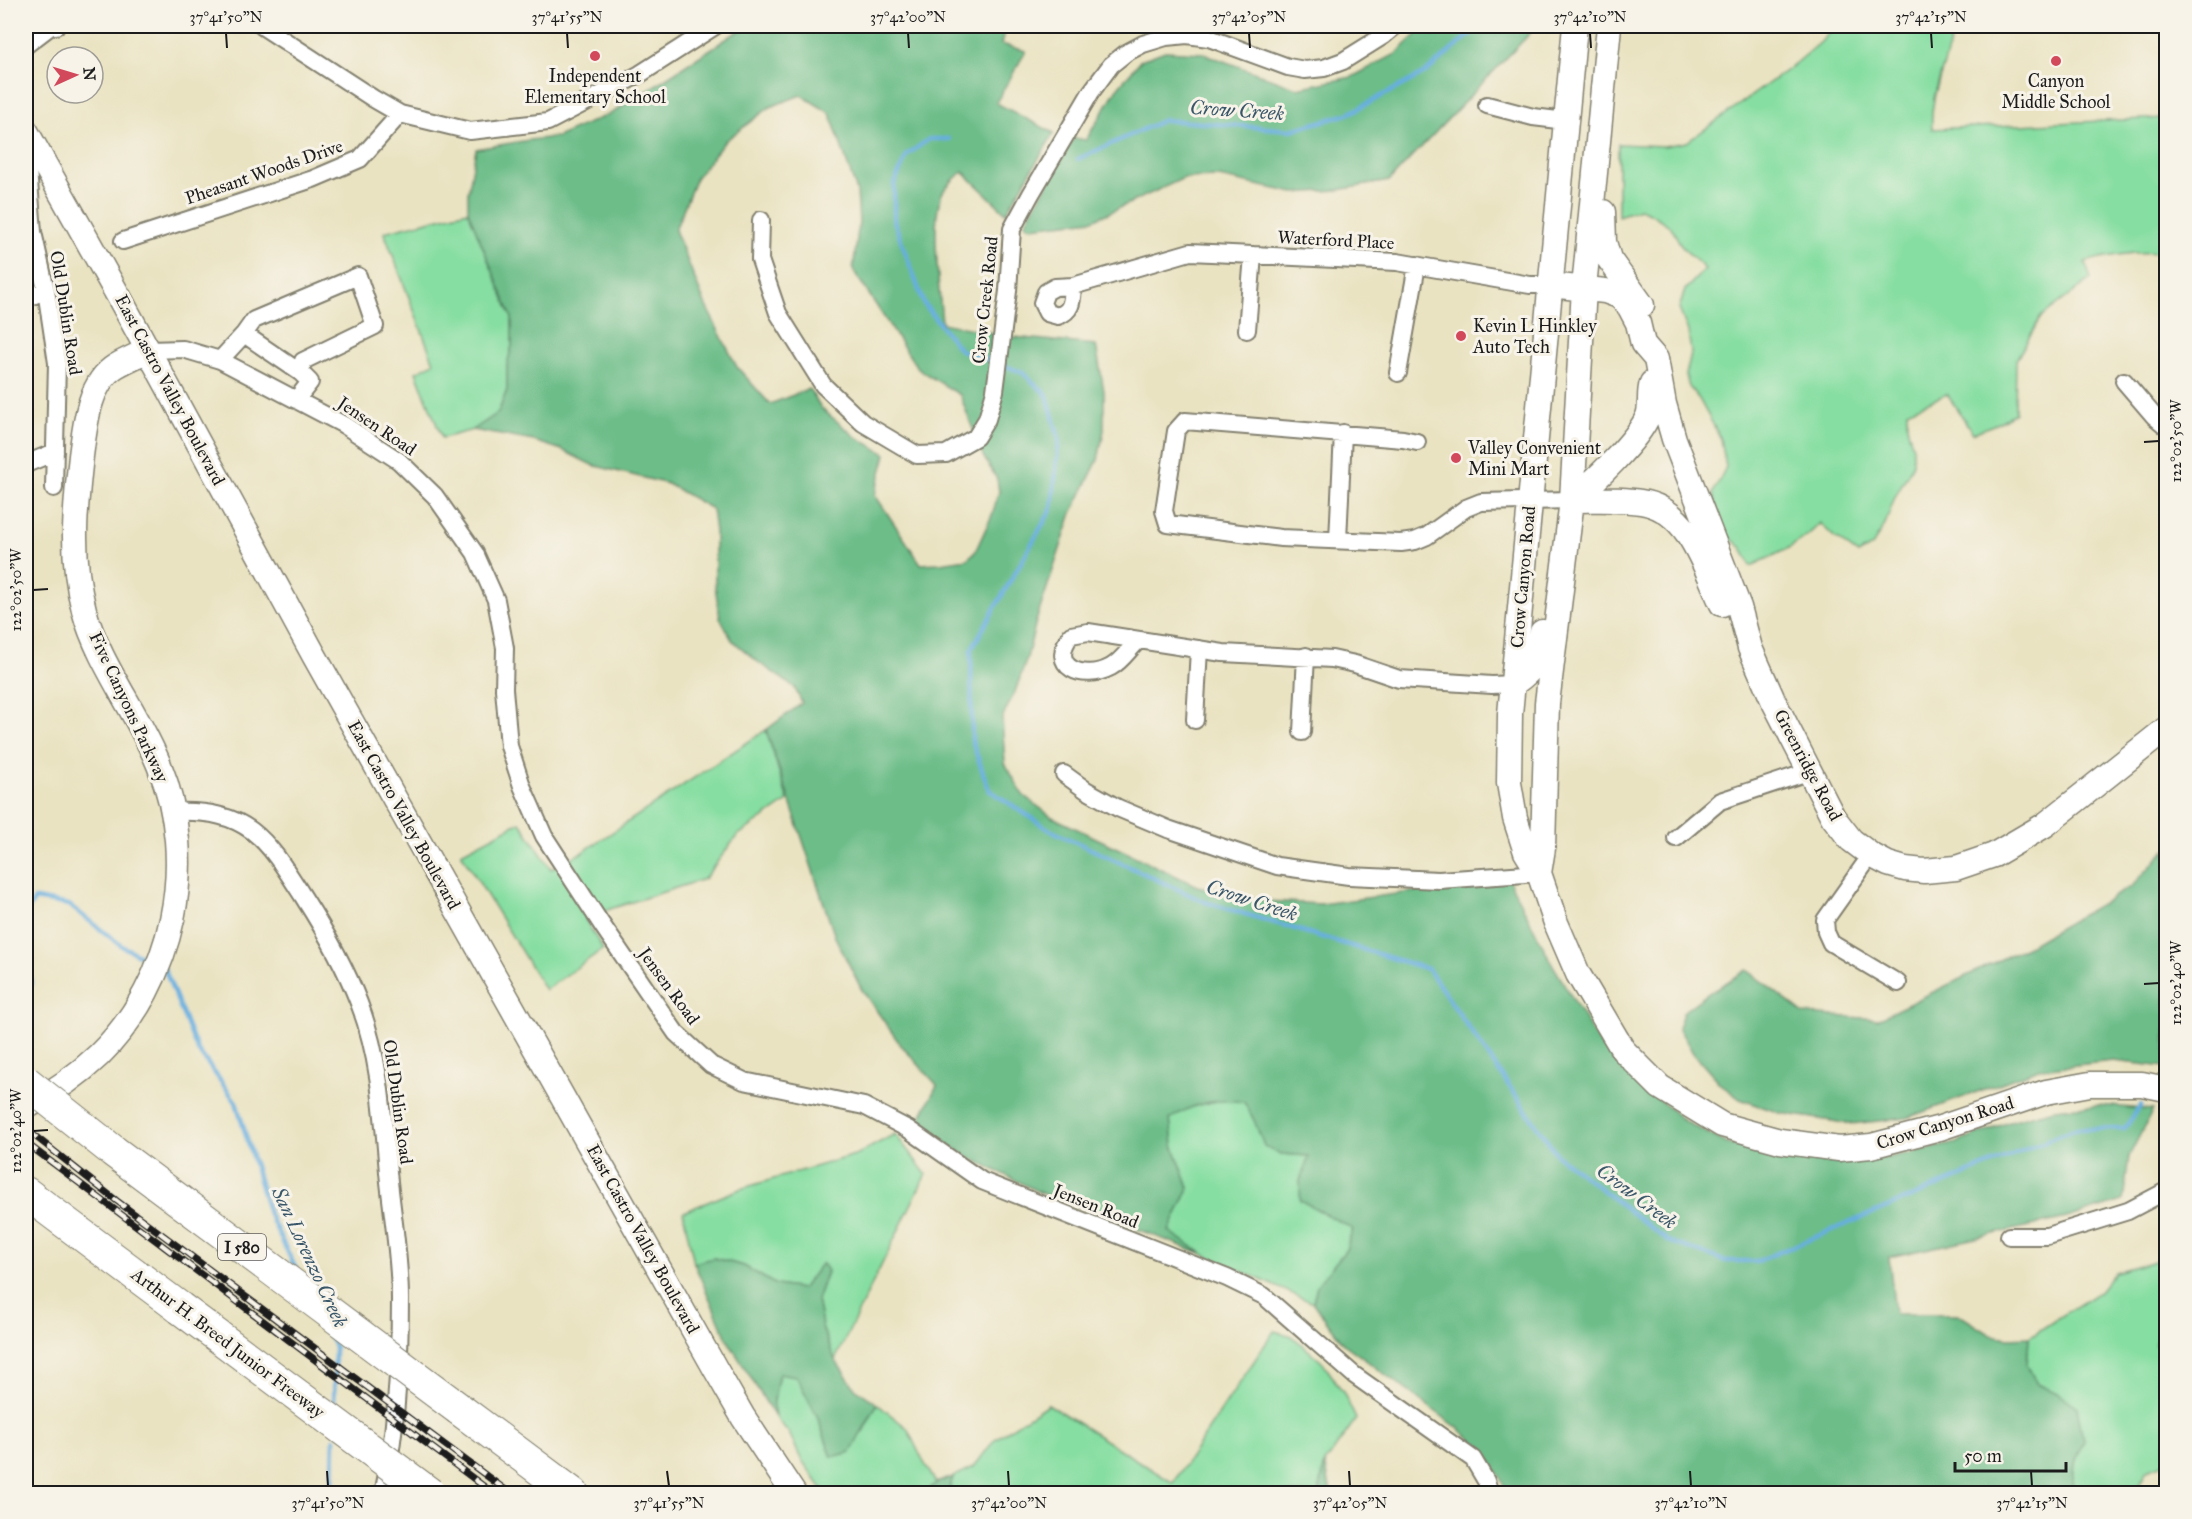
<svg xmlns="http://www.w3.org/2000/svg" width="2192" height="1519" viewBox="0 0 2192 1519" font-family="'IM FELL Great Primer',serif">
  <rect width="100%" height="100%" fill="#f7f3e8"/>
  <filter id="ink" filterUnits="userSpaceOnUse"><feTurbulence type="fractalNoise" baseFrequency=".0167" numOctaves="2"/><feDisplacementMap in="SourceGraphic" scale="12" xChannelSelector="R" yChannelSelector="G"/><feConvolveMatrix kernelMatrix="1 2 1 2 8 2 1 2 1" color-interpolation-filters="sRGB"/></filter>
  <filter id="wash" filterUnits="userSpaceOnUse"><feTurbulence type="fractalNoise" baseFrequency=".008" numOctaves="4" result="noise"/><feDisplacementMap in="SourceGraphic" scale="24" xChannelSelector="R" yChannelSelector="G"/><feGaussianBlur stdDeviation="1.35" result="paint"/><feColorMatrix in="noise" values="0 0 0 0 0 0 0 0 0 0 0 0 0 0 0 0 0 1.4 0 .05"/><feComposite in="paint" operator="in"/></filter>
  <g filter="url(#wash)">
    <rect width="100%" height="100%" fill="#eae3c2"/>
    <path fill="#86dea2" stroke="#517d5f" stroke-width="1.5" d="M1834,26H1953C1949,62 1929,91 1932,129L2166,118V253C2138,251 2112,254 2085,262L2091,279L2041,317L2016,360L2015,413L1998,423L1973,433L1947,394L1907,411V426L1913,448V464L1895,497L1884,527L1872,546L1858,554L1833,536L1820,523C1801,545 1777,554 1751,566L1742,548L1728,536L1720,522L1713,493L1726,467L1721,439L1699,399L1689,387L1686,375L1691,353L1688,331L1679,309L1685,290L1705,269L1682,247L1671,227L1650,213L1640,209L1618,216V144L1664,146L1687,142L1794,65L1821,42Z
      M468,211L512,318V346L507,365V390L498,413L473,430L442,438L416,372L434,363L384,232Z
      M766,730L788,801L737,836L704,879L610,909L585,919L603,949L545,990L461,853L520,822L551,869L581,853Z
      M1224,1099L1244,1102L1254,1120L1281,1154L1309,1156L1300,1181L1353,1229L1346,1250L1317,1285L1313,1303L1203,1254L1169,1231L1189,1188L1173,1145L1170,1119L1187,1108Z
      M895,1134L926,1174L835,1360L823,1330L817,1300L827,1272L822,1263L802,1289L776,1285L744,1266L714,1258L694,1263L683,1212L740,1189L858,1154Z
      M2166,1258V1304L2155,1344L2166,1343V1463L2147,1470L2134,1493H2071L2075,1463L2083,1440L2057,1393L2038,1384L2027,1365L2029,1337L2099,1292L2115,1272Z
      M1274,1331L1292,1336L1323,1363L1343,1392L1356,1419L1325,1463L1319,1493L948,1494L953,1477L974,1467L995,1439L1048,1404L1173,1483Z
      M779,1373L797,1376L817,1416L832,1457L863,1432L877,1404L907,1428L923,1461L936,1483L926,1493H825L801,1459L789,1433L775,1417L773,1406Z"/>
    <path fill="#6cbd88" stroke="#446c52" stroke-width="1.5" fill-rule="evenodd" d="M746,26H1006L1001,44L1026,51L996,103L1054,133L1006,213L963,172C957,176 947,185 943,192C929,217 940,293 942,323L1013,337L1096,345L1104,391V430L1098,460L1072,513L1036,621L1027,658L1015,692L1002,718L1005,763L1023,795L1052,817L1197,886L1265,901L1321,904L1508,879L1554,967L1599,1043L1635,1079L1684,1121L1728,1144L1779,1157L1831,1160L1886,1158L1957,1143L2014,1120L2054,1109L2099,1105L2153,1110L2129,1156L2123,1201L2067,1218L1889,1257L1895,1314H1958L1991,1335L2009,1338L2029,1337L2027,1365L2037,1384L2057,1393L2077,1407L2083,1440L2075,1463L2071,1493H1507L1501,1479L1485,1451L1458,1428L1344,1344L1313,1303L1317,1285L1346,1250L1353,1229L1300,1200V1181L1309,1156L1281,1154L1264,1146L1254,1120L1244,1102C1216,1098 1194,1103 1170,1119L1173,1145L1189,1188L1169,1231L1203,1254L1041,1193L967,1156L917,1125L937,1085L900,1044L862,990L835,937L766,730L802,703L794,687L758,662L732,640L720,618L715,586V532L712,509L668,484L592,465L562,450L534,441L473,430L498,413L507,390V365L512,346V318L468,211V193L476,149L529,140L557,137L614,112ZM801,95L830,113L857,192L859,222L853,270L918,369L960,395L983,456L997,479L999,492L992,515L975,552L967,559L940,563L921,564L875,495L886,454L856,437L822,409L809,389L770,404L737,367L705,304L675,230L696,178L725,141L770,107Z
      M1426,26H1537L1389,181L1338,190L1294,193L1219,177L1184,178L1093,220L1031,227L1025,223L1074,138L1086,140L1116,90L1141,60L1165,51L1202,53L1297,88L1352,77L1396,54Z
      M2166,850V1067L2113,1061L2039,1069L1907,1118L1851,1124L1780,1113L1740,1099L1720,1084L1693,1053L1678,1027L1684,1011L1707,994L1747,970L1804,1014L1878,1019L2030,945L2132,886Z
      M714,1258L744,1266L776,1285L802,1289L822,1263L827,1271L817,1300L823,1330L835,1360L855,1388L877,1404L851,1452L832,1457L817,1416L796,1376L779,1373L773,1405L775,1417L728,1341L694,1263Z
      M1325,1463L1331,1493H1319Z
      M953,1477L948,1493H926L936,1483Z"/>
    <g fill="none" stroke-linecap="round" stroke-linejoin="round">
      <path stroke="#68afdf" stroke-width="4.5" d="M949,139H929L907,155L894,184V221L924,304L960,350L1022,372L1047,395L1059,439L1052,508L971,650L972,741L989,790L1050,830L1205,902L1428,969L1557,1155L1668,1241L1725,1261H1758L2074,1129L2125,1128L2141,1105
        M1078,159L1164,120L1291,130L1348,114L1425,73L1480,26
        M26,913L35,899L69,905L122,946L152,962
        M26,962L31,984L26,991
        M164,968L197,1049L236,1102L269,1214L297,1271
        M324,1324L335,1347L334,1409
        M325,1494L333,1480L334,1439"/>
    </g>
  </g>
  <g filter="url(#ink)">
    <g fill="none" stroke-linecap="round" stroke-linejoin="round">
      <g stroke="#83806f" stroke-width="20">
        <path id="street" d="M262,26L374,99L400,114L470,131L548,122L640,74L715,26
          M26,45L51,26H56
          M1487,105L1533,117L1566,121
          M26,144L33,232L46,290L57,363L54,488
          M761,220L760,260L778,313L823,385L863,423L917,455L946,454L976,437L987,419L995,391L1008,291L1012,229L1031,194L1091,92L1111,65L1126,53L1143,44L1166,37L1187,35L1209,38L1288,67L1305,70L1324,68L1343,61L1383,36L1395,26
          M123,241L313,179L360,159L400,114
          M1073,286L1190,252L1397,262L1530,285H1550
          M1073,286C1072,299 1073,311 1058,316L1047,313L1042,303L1046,292L1055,287Z
          M26,299L46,290
          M1247,330L1253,255
          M244,334L301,373
          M148,350L183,349L220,360L344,425L399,461L435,496L475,553L496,600L505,648L504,689L509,746L522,786L544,836L602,925L676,1033L711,1065L744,1081L864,1106L908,1129L982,1181L1227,1278L1264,1296L1354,1375L1473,1459L1486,1481L1490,1494
          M220,360L244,334L254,320L358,276L375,326L303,361L301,373L310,382L296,400
          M1398,373L1417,265
          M2124,381L2154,416L2166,426
          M1417,442L1403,439L1185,421L1176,431L1164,511L1168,524L1281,538L1401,543L1415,541L1427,536L1466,508L1481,502L1572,500
          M26,464L55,452
          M1338,540L1343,433
          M1138,641C1129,649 1122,661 1111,667C1083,682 1047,667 1071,635L1088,632L1223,653L1332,659L1355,664L1399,679L1492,685L1513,684
          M1195,720L1199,649
          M1302,732L1306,656
          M1064,774L1086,790L1118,808L1168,829L1277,866L1349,876L1439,880L1539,873
          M174,812C250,809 267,840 304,898C325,931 345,966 359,1003C380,1057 383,1115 388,1172C392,1214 400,1257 400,1299C400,1364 397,1430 383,1494
          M1676,838L1720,801L1811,771
          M1871,855L1825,920L1826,932L1831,943L1898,983
          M2009,1236H2047L2128,1211L2166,1191"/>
      </g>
      <g stroke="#83806f" stroke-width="27">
        <path id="secondary" d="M1575,26L1510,714L1509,783L1515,818L1526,852L1539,873L1556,923L1578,974L1623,1050L1660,1087L1722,1125L1780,1141L1839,1149L1871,1146L1940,1128L2046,1092L2090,1084H2142L2166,1089
          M26,131L119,297L315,657L716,1370L743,1417L794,1494
          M1603,212L1604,242L1609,259L1642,305
          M1550,285L1605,291L1619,296L1629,306L1638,323L1643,344L1656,359L1664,404L1674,439L1739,607L1750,648L1773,700L1833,817L1851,840L1871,855L1888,864L1905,869L1924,871L1956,868L1994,855L2045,825L2166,729
          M1572,500C1596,500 1623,498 1646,503C1690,513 1705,568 1722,604
          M1572,500C1593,483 1638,440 1648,416C1652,405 1648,394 1652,383
          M1513,684C1538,667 1538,660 1542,632
          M1539,873L1543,848L1547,703L1572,500L1584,288L1609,26
          M26,1107C52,1093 77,1076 99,1055C174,981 199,862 159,765C138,713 98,663 84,610C70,557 75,509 81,456C85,427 88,383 116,366C126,360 138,355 148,350"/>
      </g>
      <g stroke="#83806f" stroke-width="34">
        <path id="highway" d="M26,1193L180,1308
          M459,1409L573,1494"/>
      </g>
      <use href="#street" stroke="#fff" stroke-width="16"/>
      <use href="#secondary" stroke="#fff" stroke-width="24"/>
      <use href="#highway" stroke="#fff" stroke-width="32"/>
      <g stroke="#1c1c1c" stroke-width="7">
        <path id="rail" d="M26,1129L117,1201L511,1494
          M26,1143L494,1494"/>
      </g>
      <use href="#rail" stroke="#f7f3e8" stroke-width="4.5" stroke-dasharray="14" stroke-linecap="butt"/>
      <g stroke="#83806f" stroke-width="34" stroke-linecap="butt">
        <path id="highway-bridge" d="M26,1082L113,1151L459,1409
          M180,1308L430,1494"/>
      </g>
      <use href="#highway-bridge" stroke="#fff" stroke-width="32"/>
    </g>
  </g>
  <path fill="none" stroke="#1c1c1c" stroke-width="2" d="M226,33L227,48M567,33L568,48M908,33L909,48M1249,33L1250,48M1590,33L1591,48M1931,33L1932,48M2144,442L2159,441M33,590L48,589M2144,984L2159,983M33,1131L48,1130M327,1471L328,1486M667,1471L669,1486M1008,1471L1009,1486M1349,1471L1350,1486M1690,1471L1691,1486M2031,1471L2032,1486"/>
  <g fill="#d1495b" stroke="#f7f3e8" stroke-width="2">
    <circle cx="595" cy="56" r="6"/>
    <circle cx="2056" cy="61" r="6"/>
    <circle cx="1461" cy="336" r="6"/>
    <circle cx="1456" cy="458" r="6"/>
  </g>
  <g text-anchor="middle" stroke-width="6" stroke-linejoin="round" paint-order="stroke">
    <rect fill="#f7f3e8" stroke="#5e5c59" stroke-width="1.5" x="218" y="1234" width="48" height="26" rx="4.5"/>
    <g font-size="16" font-weight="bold" fill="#1c1c1c">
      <text x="242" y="1253">I 580</text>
    </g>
    <g font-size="18" fill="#1c1c1c" stroke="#f7f3e8">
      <text x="595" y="82">Independent<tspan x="595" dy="21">Elementary School</tspan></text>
      <text x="2056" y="87">Canyon<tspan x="2056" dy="21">Middle School</tspan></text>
      <text x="1473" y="332" text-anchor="start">Kevin L Hinkley<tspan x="1473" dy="21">Auto Tech</tspan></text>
      <text x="1468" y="454" text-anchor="start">Valley Convenient<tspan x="1468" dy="21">Mini Mart</tspan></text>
    </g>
    <g font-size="18" fill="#1c1c1c" stroke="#f7f3e8">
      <text transform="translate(264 172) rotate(-19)" y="6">Pheasant Woods Drive</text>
      <text transform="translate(1336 240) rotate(3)" y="6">Waterford Place</text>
      <text transform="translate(985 300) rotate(-84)" y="6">Crow Creek Road</text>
      <text transform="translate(66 313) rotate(81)" y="6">Old Dublin Road</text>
      <text transform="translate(170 390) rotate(62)" y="6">East Castro Valley Boulevard</text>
      <text transform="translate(377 426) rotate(34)" y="6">Jensen Road</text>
      <text transform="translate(1523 577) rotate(-85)" y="6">Crow Canyon Road</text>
      <text transform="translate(129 707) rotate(65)" y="6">Five Canyons Parkway</text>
      <text transform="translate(1808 765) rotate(62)" y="6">Greenridge Road</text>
      <text transform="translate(404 815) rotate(61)" y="6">East Castro Valley Boulevard</text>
      <text transform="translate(669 986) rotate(54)" y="6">Jensen Road</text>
      <text transform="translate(398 1102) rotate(82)" y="6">Old Dublin Road</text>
      <text transform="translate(1945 1123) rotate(-17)" y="6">Crow Canyon Road</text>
      <text transform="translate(1096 1206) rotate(22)" y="6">Jensen Road</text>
      <text transform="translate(643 1239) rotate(61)" y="6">East Castro Valley Boulevard</text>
      <text transform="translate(228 1343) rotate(37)" y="6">Arthur H. Breed Junior Freeway</text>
    </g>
    <g font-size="20" font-style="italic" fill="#3a576a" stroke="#f7f3e8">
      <text transform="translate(1237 110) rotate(4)" y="7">Crow Creek</text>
      <text transform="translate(1252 900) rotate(18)" y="7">Crow Creek</text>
      <text transform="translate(1637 1196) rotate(37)" y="7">Crow Creek</text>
      <text transform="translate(310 1257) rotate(65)" y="7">San Lorenzo Creek</text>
    </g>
  </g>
  <rect width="2192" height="1519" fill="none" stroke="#f7f3e8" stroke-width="66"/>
  <g transform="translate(75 75) rotate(86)"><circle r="28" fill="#f7f3e8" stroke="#9f9d96" stroke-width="1.5"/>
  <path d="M0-4.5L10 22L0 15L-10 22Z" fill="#d1495b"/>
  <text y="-9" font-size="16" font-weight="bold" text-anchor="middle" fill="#1c1c1c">N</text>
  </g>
  <path d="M1955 1462v9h111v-9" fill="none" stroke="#1c1c1c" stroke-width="3"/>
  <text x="1964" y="1462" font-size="18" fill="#1c1c1c" stroke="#f7f3e8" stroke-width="4.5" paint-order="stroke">50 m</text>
  <rect x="33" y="33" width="2126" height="1453" fill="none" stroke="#1c1c1c" stroke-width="2"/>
  <g font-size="15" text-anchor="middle" fill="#1c1c1c">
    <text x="226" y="22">37°41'50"N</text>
    <text x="567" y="22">37°41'55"N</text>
    <text x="908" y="22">37°42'00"N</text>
    <text x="1249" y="22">37°42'05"N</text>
    <text x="1590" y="22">37°42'10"N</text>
    <text x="1931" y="22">37°42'15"N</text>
    <text transform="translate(2176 441) rotate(-90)" y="5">122°02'50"W</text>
    <text transform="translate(16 590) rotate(-90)" y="5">122°02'50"W</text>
    <text transform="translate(2176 983) rotate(-90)" y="5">122°02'40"W</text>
    <text transform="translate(16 1131) rotate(-90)" y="5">122°02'40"W</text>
    <text x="328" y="1508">37°41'50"N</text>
    <text x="669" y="1508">37°41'55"N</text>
    <text x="1009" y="1508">37°42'00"N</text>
    <text x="1350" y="1508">37°42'05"N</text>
    <text x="1691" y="1508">37°42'10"N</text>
    <text x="2032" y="1508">37°42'15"N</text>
  </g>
</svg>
